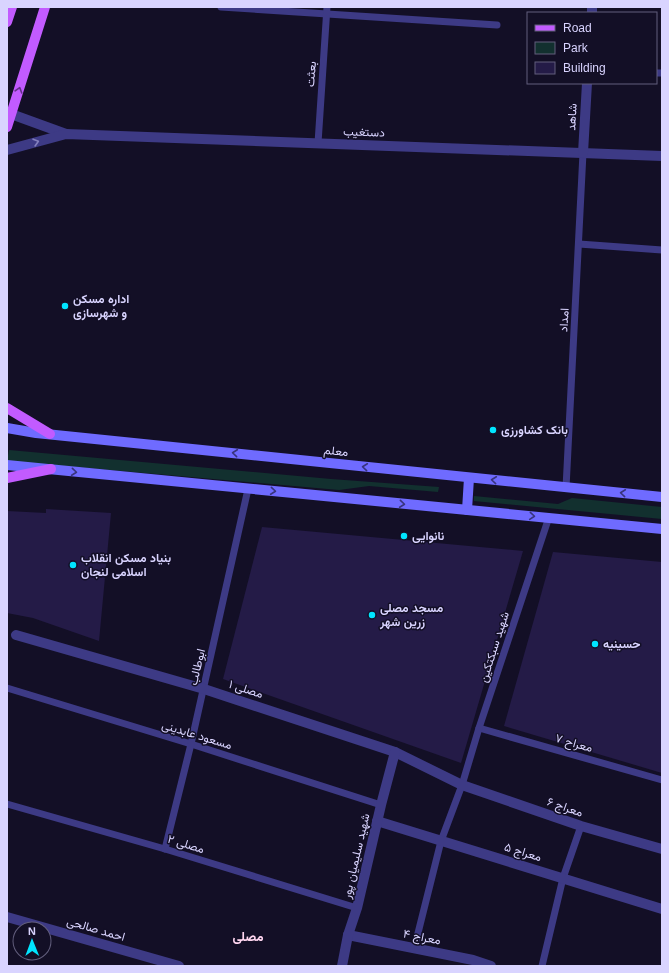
<svg xmlns="http://www.w3.org/2000/svg" width="669" height="973" viewBox="0 0 669 973" font-family="Arial,Vazirmatn,sans-serif">
  <style>
    .green { fill: #12302f }
    .building { fill: #241b47 }
    .lines { fill: none; stroke-linecap: round; stroke-linejoin: round }
    .lane { stroke: #3d3a85; stroke-width: 7 }
    .street { stroke: #3d3a85; stroke-width: 10 }
    .secondary { stroke: #6f6bff; stroke-width: 10 }
    .primary { stroke: #c25bff; stroke-width: 10 }
    .oneway { stroke: #623188 }
    .oneway2 { stroke: #837fbc }
    .oneway3 { stroke: #38347d }
    .poi-dot { fill: #00e5ff; stroke: #130f26; stroke-width: 1.5 }
    .labels { text-anchor: middle; dominant-baseline: central; stroke-width: 3; stroke-linejoin: round; paint-order: stroke }
    .street-label { font-size: 12px; fill: #d9d4ff; stroke: #130f26 }
    .poi-label { font-size: 12px; font-weight: bold; fill: #d9d4ff; stroke: #130f26; text-anchor: start }
    .neighbourhood-label { font-size: 13px; font-weight: bold; fill: #ffd6f0; stroke: #130f26 }
  </style>
  <rect width="100%" height="100%" fill="#130f26"/>
  <g class="green">
    <polygon points="9,450 331,479 439,487 438,492 369,486 339,490 7,461"/>
    <polygon points="474,496 558,504 572,498 662,507 662,519 474,501"/>
  </g>
  <g class="building">
    <polygon points="46,509 111,513 99,641 33,618 7,613 7,511 46,513"/>
    <polygon points="262,527 523,551 461,763 223,679"/>
    <polygon points="553,552 662,562 662,773 504,726"/>
  </g>
  <g class="lines">
    <g class="lane">
      <polyline points="221,7 497,25"/>
      <polyline points="656,73 662,73"/>
      <polyline points="318,143 327,7"/>
      <polyline points="579,244 662,250"/>
      <polyline points="566,488 583,153"/>
      <polyline points="7,688 191,744 381,805"/>
      <polyline points="479,728 662,780"/>
      <polyline points="7,804 165,849 357,908"/>
      <polyline points="165,849 191,744 248,489"/>
      <polyline points="414,949 441,841 462,785 479,728 549,517"/>
      <polyline points="542,966 563,878 581,826"/>
    </g>
    <g class="street">
      <polyline points="592,13 592,7"/>
      <polyline points="11,114 66,134"/>
      <polyline points="7,150 66,134 662,156"/>
      <polyline points="583,153 587,83"/>
      <polyline points="16,635 204,689 395,752 462,785 581,826 662,849"/>
      <polyline points="377,821 662,909"/>
      <polyline points="7,917 179,966"/>
      <polyline points="348,935 473,960 491,966"/>
      <polyline points="342,966 348,935 357,908 381,805 395,752"/>
    </g>
    <g class="secondary">
      <polyline points="7,428 36,433 662,497"/>
      <polyline points="7,465 662,529"/>
      <polyline points="467,510 469,478"/>
    </g>
    <g class="primary">
      <polyline points="7,22 12,7"/>
      <polyline points="7,127 45,7"/>
      <polyline points="7,408 50,434"/>
      <polyline points="7,478 51,469"/>
    </g>
  </g>
  <defs><path id="oneway-chevron" d="M-2-3.5L2.5 0L-2 3.5" fill="none" stroke-width="1.6" stroke-linecap="round" stroke-linejoin="round"/></defs>
  <use class="oneway" href="#oneway-chevron" transform="translate(19 90) rotate(-73)"/>
  <use class="oneway2" href="#oneway-chevron" transform="translate(36 142) rotate(-16)"/>
  <g class="oneway3">
    <use href="#oneway-chevron" transform="translate(235 453) rotate(-174)"/>
    <use href="#oneway-chevron" transform="translate(365 467) rotate(-174)"/>
    <use href="#oneway-chevron" transform="translate(74 472) rotate(6)"/>
    <use href="#oneway-chevron" transform="translate(494 480) rotate(-174)"/>
    <use href="#oneway-chevron" transform="translate(273 491) rotate(6)"/>
    <use href="#oneway-chevron" transform="translate(623 493) rotate(-174)"/>
    <use href="#oneway-chevron" transform="translate(402 504) rotate(6)"/>
    <use href="#oneway-chevron" transform="translate(532 516) rotate(5)"/>
  </g>
  <g class="poi-dot">
    <circle cx="65" cy="306" r="4"/>
    <circle cx="493" cy="430" r="4"/>
    <circle cx="404" cy="536" r="4"/>
    <circle cx="73" cy="565" r="4"/>
    <circle cx="372" cy="615" r="4"/>
    <circle cx="595" cy="644" r="4"/>
  </g>
  <g class="labels">
    <g class="street-label">
      <text transform="translate(311 74) rotate(-86)">بعثت</text>
      <text transform="translate(572 117) rotate(-87)">شاهد</text>
      <text transform="translate(364 132) rotate(2)">دستغیب</text>
      <text transform="translate(564 320) rotate(-87)">امداد</text>
      <text transform="translate(336 451) rotate(6)">معلم</text>
      <text transform="translate(494 647) rotate(-72)">شهید سبکتکین</text>
      <text transform="translate(197 667) rotate(-77)">ابوطالب</text>
      <text transform="translate(246 689) rotate(18)">مصلی ۱</text>
      <text transform="translate(197 735) rotate(17)">مسعود عابدینی</text>
      <text transform="translate(574 743) rotate(16)">معراح ۷</text>
      <text transform="translate(565 807) rotate(19)">معراج ۶</text>
      <text transform="translate(186 844) rotate(17)">مصلی ۲</text>
      <text transform="translate(523 852) rotate(17)">معراج ۵</text>
      <text transform="translate(356 856) rotate(-77)">شهید سلیمیان پور</text>
      <text transform="translate(96 929) rotate(16)">احمد صالحی</text>
      <text transform="translate(422 937) rotate(11)">معراج ۴</text>
    </g>
    <g class="poi-label">
      <text x="73" y="299">اداره مسکن<tspan x="73" dy="14">و شهرسازی</tspan></text>
      <text x="501" y="430">بانک کشاورزی</text>
      <text x="412" y="536">نانوایی</text>
      <text x="81" y="558">بنیاد مسکن انقلاب<tspan x="81" dy="14">اسلامی لنجان</tspan></text>
      <text x="380" y="608">مسجد مصلی<tspan x="380" dy="14">زرین شهر</tspan></text>
      <text x="603" y="644">حسینیه</text>
    </g>
    <g class="neighbourhood-label">
      <text x="248" y="936">مصلی</text>
    </g>
  </g>
  <rect width="669" height="973" fill="none" stroke="#d9d4ff" stroke-width="16"/>
  <rect x="527" y="12" width="130" height="72" fill="#130f26" stroke="#625e7d"/>
  <rect x="535" y="25" width="20" height="6" fill="#c25bff" stroke="#625e7d"/>
  <text x="563" y="32" font-size="12" fill="#d9d4ff">Road</text>
  <rect x="535" y="42" width="20" height="12" fill="#12302f" stroke="#625e7d"/>
  <text x="563" y="52" font-size="12" fill="#d9d4ff">Park</text>
  <rect x="535" y="62" width="20" height="12" fill="#241b47" stroke="#625e7d"/>
  <text x="563" y="72" font-size="12" fill="#d9d4ff">Building</text>
  <g transform="translate(32 941) rotate(359)"><circle r="19" fill="#130f26" stroke="#625e7d"/>
  <path d="M0-3L7 15L0 10L-7 15Z" fill="#00e5ff"/>
  <text y="-6" font-size="11" font-weight="bold" text-anchor="middle" fill="#d9d4ff">N</text>
  </g>
</svg>
